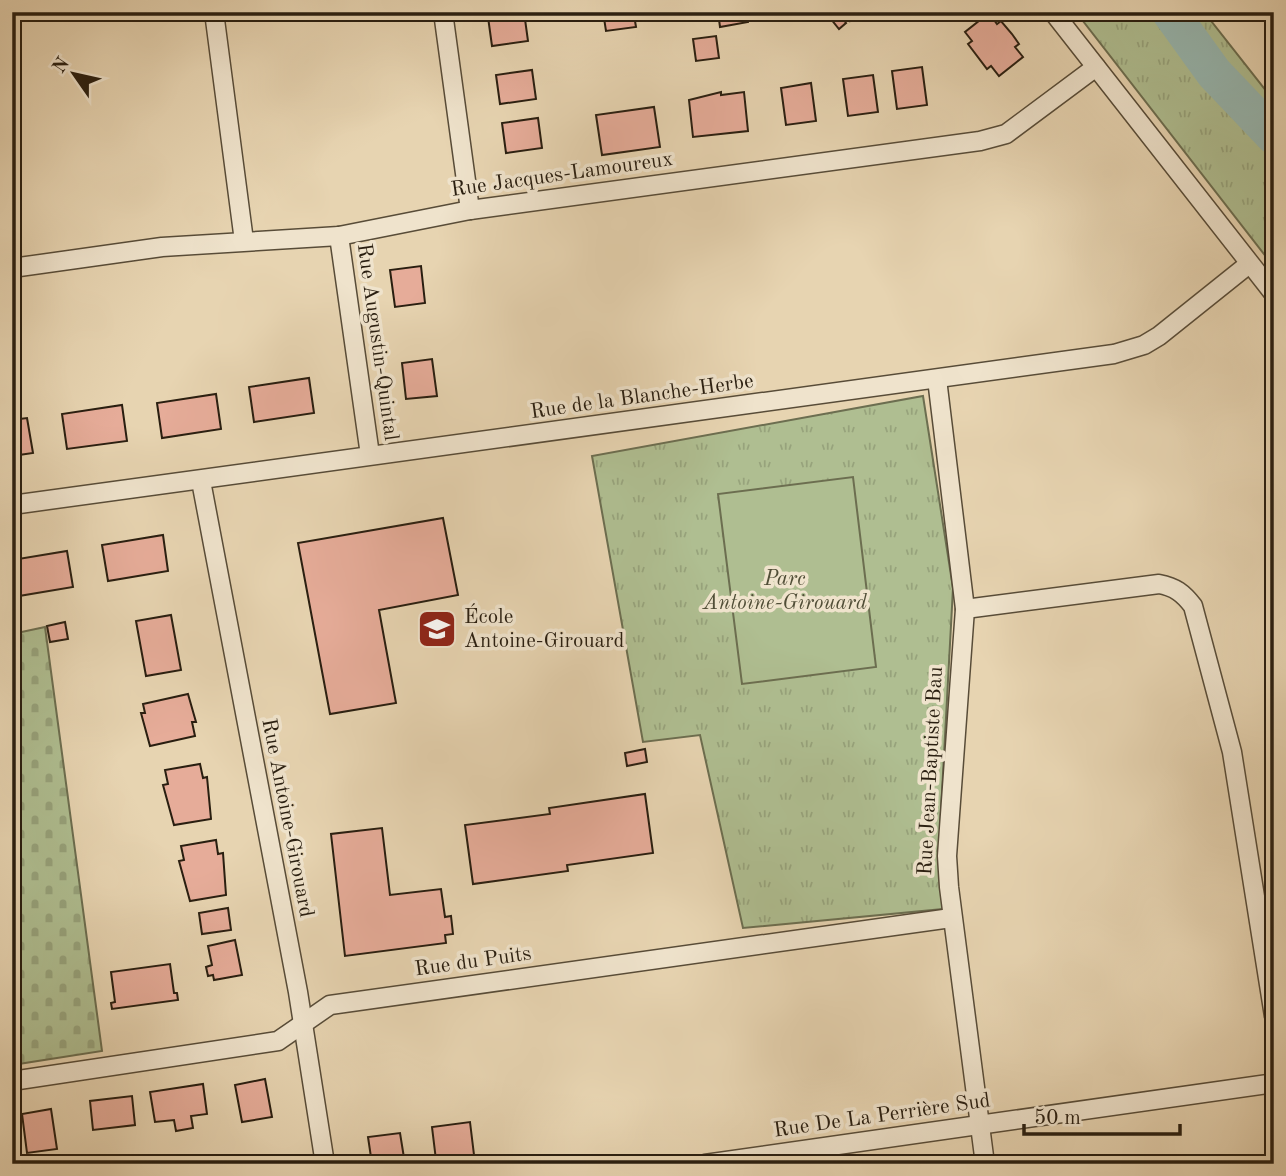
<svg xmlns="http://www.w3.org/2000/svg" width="1286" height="1176" viewBox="0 0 1286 1176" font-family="'Old Standard TT',serif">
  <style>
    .cemetery { fill: url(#cemetery-stones); stroke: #6c6e50; stroke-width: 2 }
    .park { fill: url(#park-tufts); stroke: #6c6e50; stroke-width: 2 }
    .pitch { fill: #afbe91; stroke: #6c6e50; stroke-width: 2 }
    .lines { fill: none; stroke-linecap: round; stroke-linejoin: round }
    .river { stroke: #97b7b0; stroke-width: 37 }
    .building { fill: #e6ac99; stroke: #291e10; stroke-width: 2 }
    .street-casing { stroke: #584c38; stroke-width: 21 }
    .street { stroke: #efe3cc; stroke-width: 18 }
    .labels { text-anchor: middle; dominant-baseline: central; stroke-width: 7; stroke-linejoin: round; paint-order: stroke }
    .street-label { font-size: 21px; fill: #291e10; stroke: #efe3cc }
    .park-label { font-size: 21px; font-style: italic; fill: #514e37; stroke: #efe3cc }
    .poi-label { font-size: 21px; fill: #291e10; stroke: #efe3cc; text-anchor: start }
  </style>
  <defs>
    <pattern id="cemetery-stones" width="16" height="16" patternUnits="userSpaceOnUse" patternTransform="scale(1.75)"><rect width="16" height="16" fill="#afbe91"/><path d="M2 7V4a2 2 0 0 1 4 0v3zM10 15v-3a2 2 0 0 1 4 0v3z" fill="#97a37c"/></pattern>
    <pattern id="park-tufts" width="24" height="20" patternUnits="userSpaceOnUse" patternTransform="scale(1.75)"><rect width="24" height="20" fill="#afbe91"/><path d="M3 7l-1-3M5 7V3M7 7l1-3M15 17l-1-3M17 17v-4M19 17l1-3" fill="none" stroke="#97a37c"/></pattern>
  </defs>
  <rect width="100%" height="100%" fill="#e7d4b1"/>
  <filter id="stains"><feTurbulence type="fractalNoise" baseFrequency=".00286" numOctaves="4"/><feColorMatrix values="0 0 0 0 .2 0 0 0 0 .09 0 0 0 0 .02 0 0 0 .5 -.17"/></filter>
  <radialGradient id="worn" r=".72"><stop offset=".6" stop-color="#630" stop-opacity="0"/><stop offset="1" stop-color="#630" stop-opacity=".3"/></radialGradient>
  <polygon class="cemetery" points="45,627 102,1051 12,1065 12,634"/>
  <g class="park">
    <polygon points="1076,12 1204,12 1274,101 1274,267"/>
    <polygon points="923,396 953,588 940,829 943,909 743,928 700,735 643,742 592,456"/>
  </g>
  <polygon class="pitch" points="853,477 876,667 742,684 718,494"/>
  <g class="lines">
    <polyline class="river" points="1170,12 1214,73 1274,136"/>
  </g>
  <g class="building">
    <polygon points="524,12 528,41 492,46 488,17"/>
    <polygon points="599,12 639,12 639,14 634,15 636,27 606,31 604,18 600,18"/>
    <polygon points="718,12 747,12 748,22 720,27"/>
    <polygon points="764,12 796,12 797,16 765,20"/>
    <polygon points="829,12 838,12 846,23 839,29 827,14"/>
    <polygon points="844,12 862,12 850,21"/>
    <polygon points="989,13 997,24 1001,21 1012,34 1019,44 1015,47 1023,57 999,76 991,66 987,69 968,44 972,41 965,32"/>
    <polygon points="716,36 719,58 696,61 693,39"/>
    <polygon points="922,67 927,105 897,109 892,71"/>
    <polygon points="532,70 536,99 500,104 496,75"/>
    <polygon points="873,75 878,112 848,116 843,79"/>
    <polygon points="811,83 816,121 786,125 781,88"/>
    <polygon points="721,92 721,95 744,92 748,131 693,137 689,100"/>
    <polygon points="654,107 660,147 602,155 596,115"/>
    <polygon points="538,118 542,148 506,153 502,123"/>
    <polygon points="421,266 425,303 395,307 390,270"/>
    <polygon points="432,359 437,396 406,399 402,363"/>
    <polygon points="309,378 314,413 254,422 249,387"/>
    <polygon points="216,394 221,429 162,438 157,403"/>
    <polygon points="122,405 127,441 67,449 62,414"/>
    <polygon points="27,418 33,453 12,456 12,420"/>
    <polygon points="443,518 458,595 379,610 396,703 330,714 298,543"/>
    <polygon points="163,535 168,571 108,581 102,545"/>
    <polygon points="67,551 73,587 13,597 12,560"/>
    <polygon points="171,615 181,670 146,676 136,621"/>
    <polygon points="65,622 68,639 50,642 47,626"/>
    <polygon points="188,694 196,722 192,722 195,736 150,746 141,713 145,713 143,704"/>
    <polygon points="645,749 647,762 627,766 625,753"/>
    <polygon points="200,764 203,778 207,777 211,819 174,825 163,785 168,784 165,770"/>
    <polygon points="645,794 653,853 567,865 568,871 473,884 465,825 550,814 549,808"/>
    <polygon points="382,828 390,895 441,889 445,917 451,916 453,934 445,935 446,943 345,956 331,834"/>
    <polygon points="216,840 218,854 223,853 226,895 190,901 179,861 184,860 181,846"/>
    <polygon points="228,908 231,930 202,934 199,913"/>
    <polygon points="235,940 242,975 214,980 213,975 208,976 206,967 212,965 208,946"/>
    <polygon points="170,964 174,993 177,993 178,1000 112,1009 111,1003 115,1002 111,972"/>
    <polygon points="265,1079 272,1117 242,1122 235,1085"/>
    <polygon points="203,1084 207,1114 191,1116 193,1128 176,1131 174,1120 155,1122 150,1092"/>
    <polygon points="132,1096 135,1125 93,1130 90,1101"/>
    <polygon points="51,1109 57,1149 27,1153 22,1114"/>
    <polygon points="470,1122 474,1155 436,1160 432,1127"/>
    <polygon points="400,1133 405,1164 372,1164 368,1137"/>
  </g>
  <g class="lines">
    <g class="street-casing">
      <g id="street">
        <polyline points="214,12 244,241"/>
        <polyline points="443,12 470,210"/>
        <polyline points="1053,12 1274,294"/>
        <polyline points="339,236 370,455"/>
        <polyline points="12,268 162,247 339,236 470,210 980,141 1006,134 1096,67"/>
        <polyline points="937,379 965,609 947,856 949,887 985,1164"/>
        <polyline points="201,481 298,992 325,1164"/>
        <polyline points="12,505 1114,354 1144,345 1159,336 1249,264"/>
        <path d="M965,609L1159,584C1175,587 1183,593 1193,606L1232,752L1274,1016"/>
        <polyline points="12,1081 278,1041 330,1005 951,918"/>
        <polyline points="705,1164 1274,1083"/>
      </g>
    </g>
    <use href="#street" class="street"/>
  </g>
  <defs>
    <g id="school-square" transform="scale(2.0125)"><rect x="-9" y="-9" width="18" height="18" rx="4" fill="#8f2418" stroke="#efe3cc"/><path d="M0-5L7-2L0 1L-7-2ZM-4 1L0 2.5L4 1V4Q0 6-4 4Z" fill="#fff"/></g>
  </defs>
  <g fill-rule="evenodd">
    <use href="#school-square" x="437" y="629"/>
  </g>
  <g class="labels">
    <g class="street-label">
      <text transform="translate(562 175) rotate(-8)">Rue Jacques-Lamoureux</text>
      <text transform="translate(377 342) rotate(82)">Rue Augustin-Quintal</text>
      <text transform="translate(642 397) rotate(-8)">Rue de la Blanche-Herbe</text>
      <text transform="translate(931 771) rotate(-87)">Rue Jean-Baptiste Bau</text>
      <text transform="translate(287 818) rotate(79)">Rue Antoine-Girouard</text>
      <text transform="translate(473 962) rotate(-8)">Rue du Puits</text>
      <text transform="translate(882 1116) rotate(-8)">Rue De La Perrière Sud</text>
    </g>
    <g class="park-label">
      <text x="785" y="579">Parc<tspan x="785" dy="24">Antoine-Girouard</tspan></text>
    </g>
    <g class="poi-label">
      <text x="464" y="617">École<tspan x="464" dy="24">Antoine-Girouard</tspan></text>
    </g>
  </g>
  <rect width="1286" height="1176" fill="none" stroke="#e7d4b1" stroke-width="42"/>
  <rect x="14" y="14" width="1258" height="1148" fill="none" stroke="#291e10" stroke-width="3.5"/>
  <rect x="21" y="21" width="1244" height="1134" fill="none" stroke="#291e10" stroke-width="2"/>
  <g transform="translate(74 74) rotate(304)" stroke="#efe3cc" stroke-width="5" paint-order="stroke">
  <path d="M0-5L12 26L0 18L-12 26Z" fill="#291e10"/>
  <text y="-10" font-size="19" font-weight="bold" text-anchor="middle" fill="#291e10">N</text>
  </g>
  <path d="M1024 1124v10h156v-10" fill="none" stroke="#291e10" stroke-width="3.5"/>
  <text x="1034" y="1124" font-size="21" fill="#291e10" stroke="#efe3cc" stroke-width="5" paint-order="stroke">50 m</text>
  <rect width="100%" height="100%" filter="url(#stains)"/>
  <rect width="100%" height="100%" fill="url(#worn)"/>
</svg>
